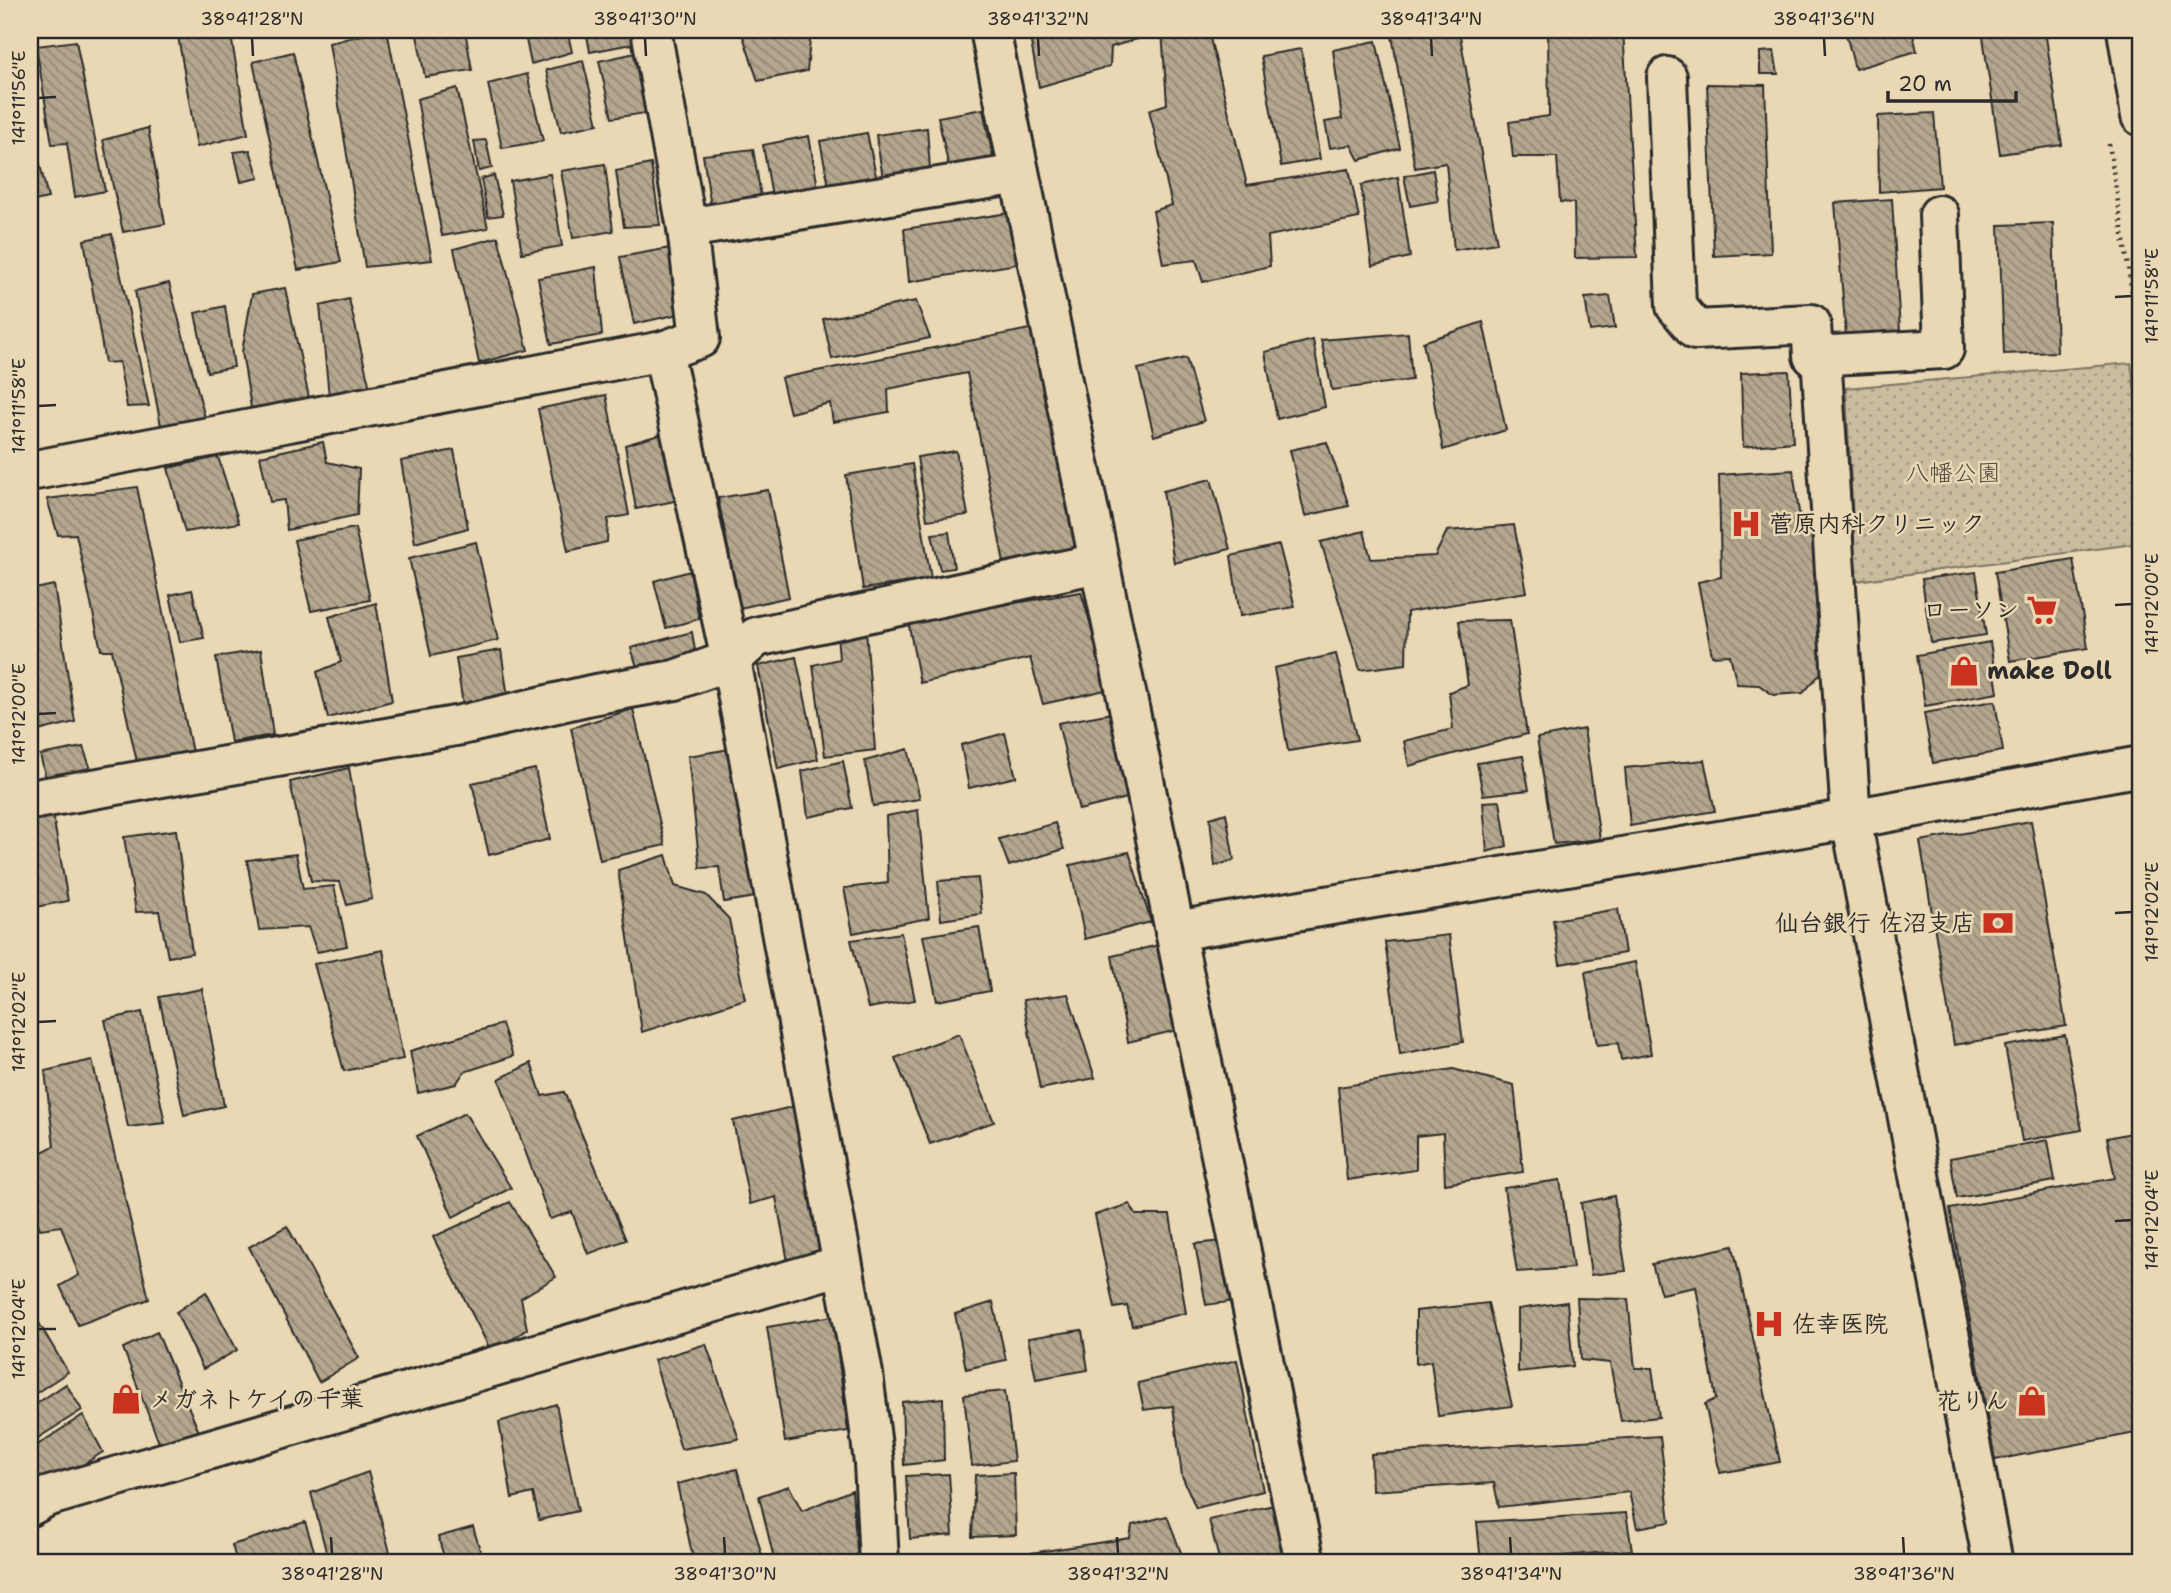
<svg xmlns="http://www.w3.org/2000/svg" width="2171" height="1593" viewBox="0 0 2171 1593" font-family="'Shantell Sans','Klee One',sans-serif">
  <style>
    .park { fill: url(#park-dots); stroke: #7b7465; stroke-width: 2 }
    .building { fill: url(#building-back-hatch); stroke: #2b2b2b; stroke-width: 2 }
    .lines { fill: none; stroke-linecap: round; stroke-linejoin: round }
    .minor-casing { stroke: #2b2b2b; stroke-width: 44 }
    .major-casing { stroke: #2b2b2b; stroke-width: 44 }
    .path { stroke: #2b2b2b; stroke-width: 4.5; stroke-dasharray: 2 5; stroke-linecap: butt }
    .minor { stroke: #ead8b5; stroke-width: 38 }
    .major { stroke: #ead8b5; stroke-width: 38 }
    .ticks { fill: none; stroke: #2b2b2b; stroke-width: 2.5 }
    .labels { text-anchor: middle; dominant-baseline: central; stroke-width: 5; stroke-linejoin: round; paint-order: stroke }
    .park-label { font-size: 24px; fill: #4b4842; stroke: #ead8b5 }
    .poi-label { font-size: 24px; font-weight: bold; fill: #2b2b2b; stroke: #ead8b5; text-anchor: start }
    .neatline { fill: none; stroke: #2b2b2b; stroke-width: 2.5 }
    .ticks-label { font-size: 18px; text-anchor: middle; fill: #2b2b2b }
  </style>
  <defs>
    <pattern id="park-dots" width="8" height="8" patternUnits="userSpaceOnUse" patternTransform="scale(1.75)"><rect width="8" height="8" fill="#cbbc9f"/><path d="M2 2h.1M6 6h.1" fill="none" stroke="#a59982" stroke-width="1.8" stroke-linecap="round"/></pattern>
    <pattern id="building-back-hatch" width="6" height="6" patternUnits="userSpaceOnUse" patternTransform="scale(1.75)"><rect width="6" height="6" fill="#b5a78e"/><path d="M-1 5l2 2M0 0l6 6M5-1l2 2" fill="none" stroke="#938874"/></pattern>
  </defs>
  <rect width="100%" height="100%" fill="#ead8b5"/>
  <filter id="ink" filterUnits="userSpaceOnUse"><feTurbulence type="fractalNoise" baseFrequency=".0143" numOctaves="2"/><feDisplacementMap in="SourceGraphic" scale="14" xChannelSelector="R" yChannelSelector="G"/><feConvolveMatrix kernelMatrix="1 2 1 2 8 2 1 2 1" color-interpolation-filters="sRGB"/></filter>
  <g filter="url(#ink)">
    <polygon class="park" points="2131,363 2141,433 2141,543 1856,581 1846,388"/>
    <g class="building">
      <polygon points="177,30 230,30 248,134 197,147"/>
      <polygon points="382,30 387,30 432,260 365,267 329,43"/>
      <polygon points="416,30 465,30 472,70 425,77"/>
      <polygon points="524,30 567,30 572,52 531,64"/>
      <polygon points="586,30 634,30 637,43 590,52"/>
      <polygon points="741,30 811,30 807,71 758,81"/>
      <polygon points="1061,30 1153,30 1154,34 1111,47 1110,66 1039,87 1030,37"/>
      <polygon points="1162,30 1208,30 1247,185 1349,169 1359,218 1268,236 1270,266 1203,282 1196,260 1163,264 1153,211 1172,205 1149,110 1167,104"/>
      <polygon points="1391,30 1459,30 1497,243 1454,250 1446,163 1415,168"/>
      <polygon points="1548,30 1623,30 1637,257 1575,258 1574,203 1560,202 1557,157 1513,157 1509,122 1549,116"/>
      <polygon points="1845,30 1912,30 1917,51 1855,69"/>
      <polygon points="1982,30 2045,30 2062,145 2000,154"/>
      <polygon points="76,41 105,191 75,197 67,143 52,144 36,46"/>
      <polygon points="1376,41 1400,148 1359,160 1351,145 1330,148 1325,122 1342,119 1333,50"/>
      <polygon points="1301,49 1320,159 1281,166 1261,56"/>
      <polygon points="1774,51 1778,74 1760,74 1760,52"/>
      <polygon points="293,52 341,262 298,270 253,62"/>
      <polygon points="640,52 653,112 612,118 599,61"/>
      <polygon points="583,61 598,124 561,132 546,70"/>
      <polygon points="527,74 543,141 502,148 488,84"/>
      <polygon points="1707,84 1765,85 1771,253 1714,256"/>
      <polygon points="457,88 488,228 442,236 417,99"/>
      <polygon points="983,109 995,167 951,177 938,117"/>
      <polygon points="1934,113 1940,187 1879,192 1878,116"/>
      <polygon points="148,128 165,224 123,232 103,140"/>
      <polygon points="927,128 930,169 883,178 876,135"/>
      <polygon points="867,133 876,176 829,186 820,141"/>
      <polygon points="809,136 818,188 772,197 763,145"/>
      <polygon points="486,140 492,168 479,171 474,141"/>
      <polygon points="36,148 48,198 30,202 30,149"/>
      <polygon points="753,149 762,202 711,207 703,155"/>
      <polygon points="250,150 259,178 241,182 234,152"/>
      <polygon points="605,164 613,231 573,238 561,171"/>
      <polygon points="651,164 660,225 624,227 616,171"/>
      <polygon points="1433,170 1438,201 1410,206 1404,176"/>
      <polygon points="550,174 562,246 522,253 510,181"/>
      <polygon points="494,175 503,215 488,217 481,179"/>
      <polygon points="1398,177 1410,257 1372,266 1361,185"/>
      <polygon points="1892,199 1900,331 1846,336 1835,203"/>
      <polygon points="1009,213 1017,264 909,282 904,229"/>
      <polygon points="2053,223 2057,352 2004,354 1999,225"/>
      <polygon points="112,234 149,406 127,407 119,362 105,363 84,240"/>
      <polygon points="498,237 528,350 479,363 454,249"/>
      <polygon points="670,248 683,313 634,324 620,257"/>
      <polygon points="596,267 602,335 551,344 538,278"/>
      <polygon points="169,283 208,429 163,436 135,291"/>
      <polygon points="285,288 310,402 252,414 242,352 252,294"/>
      <polygon points="1610,296 1615,328 1590,331 1585,298"/>
      <polygon points="349,299 372,397 330,406 320,306"/>
      <polygon points="916,301 930,338 832,359 823,319"/>
      <polygon points="225,306 234,367 207,372 195,313"/>
      <polygon points="1483,322 1506,430 1443,450 1423,342"/>
      <polygon points="1035,328 1086,553 1005,568 967,373 888,389 889,412 833,422 830,403 790,413 781,378"/>
      <polygon points="1408,333 1412,380 1332,390 1321,340"/>
      <polygon points="1313,340 1325,407 1277,419 1265,352"/>
      <polygon points="1186,358 1204,421 1154,436 1138,369"/>
      <polygon points="1789,371 1793,442 1743,447 1741,373"/>
      <polygon points="606,395 629,515 608,519 607,542 568,551 538,409"/>
      <polygon points="666,433 684,499 636,509 625,445"/>
      <polygon points="323,442 327,462 359,469 357,515 287,530 284,500 270,502 260,456"/>
      <polygon points="1327,442 1349,506 1305,516 1290,450"/>
      <polygon points="454,450 468,528 415,543 401,461"/>
      <polygon points="956,451 968,515 927,520 917,457"/>
      <polygon points="218,457 239,523 185,532 168,468"/>
      <polygon points="912,464 931,579 863,589 846,475"/>
      <polygon points="1793,470 1801,527 1822,535 1832,661 1803,693 1773,695 1759,685 1737,684 1730,655 1712,656 1698,582 1721,577 1719,475"/>
      <polygon points="1211,479 1230,549 1174,563 1163,491"/>
      <polygon points="137,487 193,757 139,771 112,650 101,650 76,534 58,535 47,499"/>
      <polygon points="768,490 789,597 740,608 718,498"/>
      <polygon points="1514,525 1527,592 1407,612 1406,664 1360,670 1321,542 1364,531 1371,559 1435,556 1447,531"/>
      <polygon points="355,528 370,600 311,611 294,540"/>
      <polygon points="949,532 954,568 940,570 932,534"/>
      <polygon points="476,542 498,640 431,656 409,558"/>
      <polygon points="1279,545 1295,607 1240,616 1231,556"/>
      <polygon points="2073,559 2088,648 2010,661 1995,572"/>
      <polygon points="690,571 699,619 666,628 654,581"/>
      <polygon points="1976,572 1986,635 1931,643 1922,579"/>
      <polygon points="54,585 75,722 30,733 30,590"/>
      <polygon points="192,590 204,638 180,642 170,595"/>
      <polygon points="1081,592 1110,689 1043,704 1030,658 920,683 908,621"/>
      <polygon points="376,603 392,701 328,718 317,672 341,662 329,617"/>
      <polygon points="1510,620 1527,734 1409,766 1404,741 1453,729 1449,692 1468,685 1459,621"/>
      <polygon points="866,630 875,750 825,756 813,665 839,659 837,633"/>
      <polygon points="692,632 696,657 638,670 631,648"/>
      <polygon points="1990,642 1998,693 1925,706 1917,655"/>
      <polygon points="261,650 273,735 231,742 216,657"/>
      <polygon points="501,650 509,704 464,712 456,658"/>
      <polygon points="1336,654 1357,740 1288,751 1274,668"/>
      <polygon points="796,657 818,759 778,769 758,666"/>
      <polygon points="1995,701 2003,751 1933,763 1924,713"/>
      <polygon points="633,709 665,845 600,860 571,728"/>
      <polygon points="1112,713 1127,798 1079,810 1058,723"/>
      <polygon points="1584,729 1600,839 1554,844 1537,738"/>
      <polygon points="1005,733 1016,777 969,788 961,745"/>
      <polygon points="83,747 93,775 47,782 40,755"/>
      <polygon points="736,748 762,896 724,902 719,867 700,868 688,756"/>
      <polygon points="908,749 920,799 873,806 865,761"/>
      <polygon points="1523,756 1529,790 1483,795 1477,763"/>
      <polygon points="1704,760 1715,811 1630,826 1625,768"/>
      <polygon points="843,761 852,808 808,817 802,771"/>
      <polygon points="349,768 372,899 347,905 340,882 311,881 290,782"/>
      <polygon points="535,769 550,839 489,855 472,783"/>
      <polygon points="1500,801 1507,846 1487,852 1483,802"/>
      <polygon points="918,810 929,918 853,933 844,888 888,883 886,816"/>
      <polygon points="1226,813 1234,860 1215,866 1210,818"/>
      <polygon points="53,816 68,901 30,908 30,821"/>
      <polygon points="2031,821 2066,1026 1954,1045 1920,841"/>
      <polygon points="1055,823 1064,849 1009,866 999,839"/>
      <polygon points="176,830 192,953 168,957 159,911 136,912 124,837"/>
      <polygon points="1129,852 1151,922 1085,939 1070,865"/>
      <polygon points="296,854 303,889 334,886 347,946 317,952 308,927 259,930 247,860"/>
      <polygon points="666,855 675,886 706,895 729,919 745,999 642,1032 618,870"/>
      <polygon points="978,878 982,914 941,920 938,881"/>
      <polygon points="1618,909 1625,953 1560,964 1553,920"/>
      <polygon points="979,927 990,991 937,1001 923,936"/>
      <polygon points="901,933 915,1000 868,1008 851,940"/>
      <polygon points="1449,935 1463,1042 1400,1054 1385,942"/>
      <polygon points="1163,944 1181,1029 1128,1042 1112,956"/>
      <polygon points="383,950 403,1059 344,1071 314,964"/>
      <polygon points="1635,962 1651,1054 1621,1060 1618,1043 1597,1045 1585,972"/>
      <polygon points="202,989 224,1106 184,1115 159,997"/>
      <polygon points="1068,994 1095,1078 1040,1089 1023,1000"/>
      <polygon points="142,1012 165,1123 128,1127 105,1020"/>
      <polygon points="502,1024 513,1056 464,1072 456,1084 418,1093 410,1051"/>
      <polygon points="959,1034 994,1122 930,1144 895,1058"/>
      <polygon points="2065,1035 2082,1130 2022,1141 2005,1046"/>
      <polygon points="92,1060 149,1299 78,1325 60,1286 79,1275 61,1226 40,1229 30,1202 30,1158 54,1146 45,1071"/>
      <polygon points="531,1063 542,1096 564,1092 626,1240 588,1254 572,1212 550,1219 499,1079"/>
      <polygon points="1453,1069 1514,1085 1523,1172 1445,1184 1443,1133 1416,1136 1416,1170 1347,1180 1338,1087"/>
      <polygon points="796,1106 826,1259 789,1267 776,1197 750,1204 733,1121"/>
      <polygon points="465,1113 511,1188 453,1217 417,1136"/>
      <polygon points="2141,1131 2141,1432 1995,1460 1950,1209 2115,1178 2107,1138"/>
      <polygon points="2048,1140 2055,1181 1957,1198 1950,1158"/>
      <polygon points="1560,1180 1573,1268 1517,1272 1504,1188"/>
      <polygon points="1614,1196 1626,1271 1591,1275 1581,1203"/>
      <polygon points="510,1202 556,1277 521,1298 527,1329 492,1353 433,1237"/>
      <polygon points="1130,1204 1136,1215 1170,1215 1186,1313 1132,1326 1127,1306 1114,1308 1095,1215"/>
      <polygon points="287,1226 359,1358 319,1382 249,1247"/>
      <polygon points="1222,1241 1236,1301 1206,1305 1195,1244"/>
      <polygon points="1733,1246 1780,1462 1720,1473 1705,1404 1716,1399 1696,1287 1661,1294 1652,1264"/>
      <polygon points="206,1292 237,1350 203,1369 176,1312"/>
      <polygon points="1577,1298 1628,1299 1635,1368 1652,1368 1659,1417 1621,1421 1610,1363 1581,1360"/>
      <polygon points="993,1302 1006,1360 966,1369 955,1314"/>
      <polygon points="1567,1302 1573,1366 1518,1372 1518,1309"/>
      <polygon points="1488,1303 1512,1406 1438,1416 1431,1361 1416,1364 1416,1311"/>
      <polygon points="30,1308 68,1372 30,1397"/>
      <polygon points="833,1316 848,1431 785,1442 767,1327"/>
      <polygon points="1082,1330 1088,1370 1036,1379 1028,1338"/>
      <polygon points="157,1332 199,1432 161,1448 123,1348"/>
      <polygon points="706,1344 739,1439 681,1449 654,1360"/>
      <polygon points="1237,1360 1263,1491 1196,1508 1182,1476 1173,1406 1144,1410 1138,1383"/>
      <polygon points="66,1384 82,1410 30,1443 30,1408"/>
      <polygon points="1005,1391 1014,1461 972,1466 964,1395"/>
      <polygon points="943,1398 944,1460 904,1465 902,1402"/>
      <polygon points="556,1404 578,1511 539,1520 533,1493 512,1498 499,1422"/>
      <polygon points="83,1415 103,1452 30,1498 30,1450"/>
      <polygon points="1660,1436 1670,1522 1637,1528 1629,1492 1499,1507 1494,1483 1372,1491 1371,1454"/>
      <polygon points="737,1469 763,1559 750,1563 694,1563 677,1484"/>
      <polygon points="368,1472 393,1563 329,1563 311,1493"/>
      <polygon points="1014,1473 1016,1535 972,1537 975,1475"/>
      <polygon points="949,1474 953,1535 910,1539 906,1476"/>
      <polygon points="789,1486 802,1511 852,1490 858,1563 775,1563 759,1496"/>
      <polygon points="1278,1504 1290,1563 1220,1563 1209,1520"/>
      <polygon points="1626,1513 1632,1550 1481,1563 1477,1522"/>
      <polygon points="1167,1516 1185,1563 1018,1563 1017,1555 1130,1538 1132,1525"/>
      <polygon points="305,1522 318,1563 237,1563 232,1545"/>
      <polygon points="473,1527 484,1563 446,1563 438,1537"/>
    </g>
    <g class="lines">
      <g class="minor-casing">
        <g id="minor">
          <polyline points="651,30 687,228 700,338 663,351 731,660 863,1374 874,1463 879,1563"/>
          <polyline points="990,30 1175,931 1851,819 2141,766"/>
          <polyline points="1667,77 1676,306 1696,330 1811,324 1813,356 1944,349 1939,215"/>
          <polyline points="687,228 1019,174"/>
          <polyline points="1821,355 1851,819 1993,1563"/>
          <polyline points="30,471 663,351"/>
          <polyline points="30,800 461,725 591,695 675,680 731,660 756,637 1098,563"/>
          <polyline points="1175,931 1305,1563"/>
          <polyline points="30,1506 46,1497 842,1265"/>
        </g>
      </g>
      <g class="major-casing">
        <polyline id="major" points="2127,30 2141,116"/>
      </g>
      <g class="path">
        <polyline points="2109,144 2141,351"/>
        <polyline points="30,1547 43,1563"/>
      </g>
      <use href="#minor" class="minor"/>
      <use href="#major" class="major"/>
    </g>
  </g>
  <path class="ticks" d="M252,38L253,56M645,38L646,56M1038,38L1039,56M1431,38L1432,56M1824,38L1825,56M38,98L56,97M2115,297L2132,296M38,406L56,405M2115,605L2132,604M38,714L56,713M2115,913L2132,912M38,1022L56,1021M2115,1221L2132,1220M38,1329H56M331,1537L332,1554M724,1537L725,1554M1117,1537L1118,1554M1510,1537L1511,1554M1903,1537L1904,1554"/>
  <defs>
    <g id="hospital-bare" transform="scale(2.415)"><path d="M-5-5h3v3.5h4V-5h3V5h-3V1.5h-4V5h-3Z" fill="#c8321e" stroke="#ead8b5" stroke-width="2.5" paint-order="stroke"/></g>
    <g id="supermarket-bare" transform="scale(2.415)"><path d="M-6-5.5h2.5l.6 2H6L4.5 2H-2.5L-4.4-4H-6ZM-1.5 3.2a1.3 1.3 0 1 0 .1 0ZM3 3.2a1.3 1.3 0 1 0 .1 0Z" fill="#c8321e" stroke="#ead8b5" stroke-width="2.5" paint-order="stroke"/></g>
    <g id="shop-bare" transform="scale(2.415)"><path d="M-5-2.5h2.3a2.7 3.5 0 0 1 5.4 0H5L5.5 6h-11ZM-1.5-2.5h3a1.5 2.3 0 0 0-3 0Z" fill="#c8321e" stroke="#ead8b5" stroke-width="2.5" paint-order="stroke"/></g>
    <g id="bank-bare" transform="scale(2.415)"><path d="M-6-4H6V4H-6ZM0-2.3a2.3 2.3 0 1 0 0 4.6a2.3 2.3 0 1 0 0-4.6Z" fill="#c8321e" stroke="#ead8b5" stroke-width="2.5" paint-order="stroke"/></g>
  </defs>
  <g fill-rule="evenodd">
    <use href="#hospital-bare" x="1746" y="524"/>
    <use href="#supermarket-bare" x="2042" y="610"/>
    <use href="#shop-bare" x="1964" y="671"/>
    <use href="#bank-bare" x="1998" y="923"/>
    <use href="#hospital-bare" x="1769" y="1324"/>
    <use href="#shop-bare" x="126" y="1399"/>
    <use href="#shop-bare" x="2032" y="1401"/>
  </g>
  <g class="labels">
    <g class="park-label">
      <text x="1953" y="473">八幡公園</text>
    </g>
    <g class="poi-label">
      <text x="1769" y="524">菅原内科クリニック</text>
      <text x="2019" y="610" text-anchor="end">ローソン</text>
      <text x="1987" y="671">make Doll</text>
      <text x="1975" y="923" text-anchor="end">仙台銀行 佐沼支店</text>
      <text x="1792" y="1324">佐幸医院</text>
      <text x="149" y="1399">メガネトケイの千葉</text>
      <text x="2009" y="1401" text-anchor="end">花りん</text>
    </g>
  </g>
  <rect width="2171" height="1593" fill="none" stroke="#ead8b5" stroke-width="77"/>
  <path d="M1888 91v10h128v-10" fill="none" stroke="#2b2b2b" stroke-width="3.5"/>
  <text x="1898" y="91" font-size="21" fill="#2b2b2b" stroke="#ead8b5" stroke-width="5" paint-order="stroke">20 m</text>
  <rect x="38" y="38" width="2094" height="1516" class="neatline"/>
  <g class="ticks-label">
    <text x="252" y="25">38°41'28"N</text>
    <text x="645" y="25">38°41'30"N</text>
    <text x="1038" y="25">38°41'32"N</text>
    <text x="1431" y="25">38°41'34"N</text>
    <text x="1824" y="25">38°41'36"N</text>
    <text transform="translate(19 98) rotate(-90)" y="6">141°11'56"E</text>
    <text transform="translate(2152 296) rotate(-90)" y="6">141°11'58"E</text>
    <text transform="translate(19 406) rotate(-90)" y="6">141°11'58"E</text>
    <text transform="translate(2152 604) rotate(-90)" y="6">141°12'00"E</text>
    <text transform="translate(19 714) rotate(-90)" y="6">141°12'00"E</text>
    <text transform="translate(2152 912) rotate(-90)" y="6">141°12'02"E</text>
    <text transform="translate(19 1022) rotate(-90)" y="6">141°12'02"E</text>
    <text transform="translate(2152 1220) rotate(-90)" y="6">141°12'04"E</text>
    <text transform="translate(19 1329) rotate(-90)" y="6">141°12'04"E</text>
    <text x="332" y="1580">38°41'28"N</text>
    <text x="725" y="1580">38°41'30"N</text>
    <text x="1118" y="1580">38°41'32"N</text>
    <text x="1511" y="1580">38°41'34"N</text>
    <text x="1904" y="1580">38°41'36"N</text>
  </g>
</svg>
